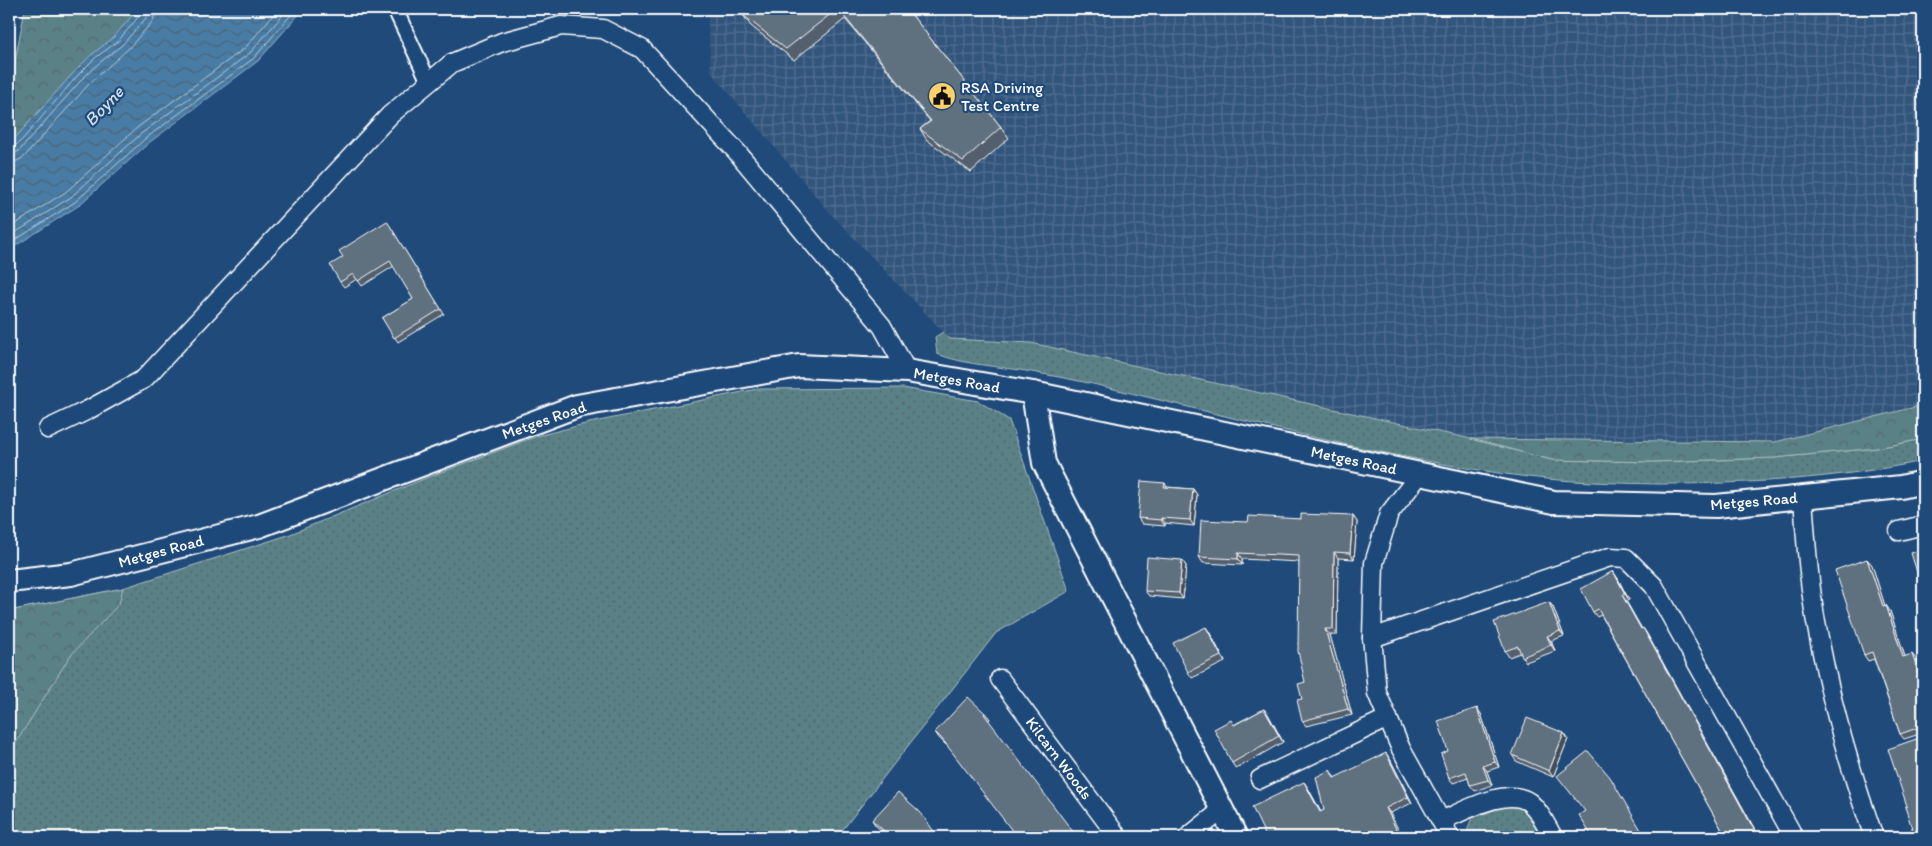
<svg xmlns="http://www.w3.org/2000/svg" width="1932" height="846" viewBox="0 0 1932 846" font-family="Itim,sans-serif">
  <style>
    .industrial { fill: url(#industrial-grid) }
    .grass { fill: url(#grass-dots); stroke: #acc0c2 }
    .forest { fill: url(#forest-crowns); stroke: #acc0c2 }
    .water { fill: url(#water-waves); stroke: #91b0c9 }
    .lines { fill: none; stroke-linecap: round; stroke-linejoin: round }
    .shore { stroke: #b6cbdb; stroke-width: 1 }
    .pedestrian-casing { stroke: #fff; stroke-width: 18 }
    .minor-casing { stroke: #fff; stroke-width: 21 }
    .tertiary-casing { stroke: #fff; stroke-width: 26 }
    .pedestrian { stroke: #1f4a7a; stroke-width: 14 }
    .minor { stroke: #1f4a7a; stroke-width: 18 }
    .tertiary { stroke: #1f4a7a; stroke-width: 22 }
    .wall { fill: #525f6d; stroke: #fff }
    .shaded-wall { fill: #424e59; stroke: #fff }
    .building { fill: #5f6f7f; stroke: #fff }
    .labels { text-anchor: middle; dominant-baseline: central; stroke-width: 4.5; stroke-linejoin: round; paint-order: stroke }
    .poi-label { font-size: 16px; fill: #fff; stroke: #1f4a7a; text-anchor: start }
    .street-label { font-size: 16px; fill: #fff; stroke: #1f4a7a }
    .water-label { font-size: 18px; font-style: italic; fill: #d1dee8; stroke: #1f4a7a }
  </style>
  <defs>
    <pattern id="industrial-grid" width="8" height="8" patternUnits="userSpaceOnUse" patternTransform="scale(1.25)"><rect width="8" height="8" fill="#32557c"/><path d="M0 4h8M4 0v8" fill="none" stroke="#516e90"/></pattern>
    <pattern id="grass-dots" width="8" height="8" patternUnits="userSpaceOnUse" patternTransform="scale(1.25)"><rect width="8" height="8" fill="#5a8186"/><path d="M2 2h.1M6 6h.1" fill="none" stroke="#54696c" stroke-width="1.8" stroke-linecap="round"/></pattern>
    <pattern id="forest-crowns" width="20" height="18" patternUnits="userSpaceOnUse" patternTransform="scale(1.25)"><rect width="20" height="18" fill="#5a8186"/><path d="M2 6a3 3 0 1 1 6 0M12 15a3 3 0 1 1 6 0" fill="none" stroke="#54696c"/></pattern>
    <pattern id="water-waves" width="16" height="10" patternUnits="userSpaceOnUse" patternTransform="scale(1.25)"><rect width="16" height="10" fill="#487ca5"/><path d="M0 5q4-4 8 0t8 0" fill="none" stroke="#4a6478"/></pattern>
  </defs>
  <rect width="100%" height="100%" fill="#1f4a7a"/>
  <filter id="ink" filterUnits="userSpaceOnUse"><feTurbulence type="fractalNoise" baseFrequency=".02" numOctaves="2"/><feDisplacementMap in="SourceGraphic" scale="10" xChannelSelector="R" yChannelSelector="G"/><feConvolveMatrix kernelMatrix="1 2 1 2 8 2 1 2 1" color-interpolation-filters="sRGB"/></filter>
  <g filter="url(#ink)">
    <polygon class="industrial" points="707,9 1923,9 1923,405 1775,442 1471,439 1031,343 950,339 830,213 711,72"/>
    <g class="grass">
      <path d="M943,332L950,339L1031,343L1471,439L1552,460L1653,462L1774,458L1877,448L1923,439V461C1836,479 1747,484 1658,484C1614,483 1571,482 1528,477C1386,459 1248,421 1110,388C1082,381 1054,376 1026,371C996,366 966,365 937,354L935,337Z"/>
      <polygon points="903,388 978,401 1009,420 1069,591 996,633 837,837 9,837 9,611 123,588 288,535 426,478 537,436 589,423 757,389"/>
      <polygon points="1511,804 1528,811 1545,837 1469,837 1468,828 1472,818"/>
    </g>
    <g class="forest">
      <polygon points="25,9 138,9 114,37 90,56 75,71 9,145 9,91"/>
      <polygon points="1923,405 1923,439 1877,448 1774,458 1653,462 1552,460 1471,439 1775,442"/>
      <polygon points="123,588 119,604 70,656 9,754 9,611"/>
    </g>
    <polygon class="water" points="138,9 301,9 300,13 258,61 150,142 78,206 9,250 9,145 75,71 90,56 114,37"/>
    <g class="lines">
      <g class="shore">
        <polyline points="9,149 14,147 21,141 79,74 94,59 118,41 141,14 142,9"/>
        <polyline points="9,155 19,151 83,78 98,64 122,45 146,18 148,9"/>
        <polyline points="9,162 17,161 24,157 89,84 128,49 153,21 156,9"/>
        <polyline points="9,228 67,191 138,127 245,48 278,9"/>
        <polyline points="9,237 71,197 142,133 250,53 288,9"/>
        <polyline points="9,244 75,202 146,138 254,58 296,9"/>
      </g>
      <g class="pedestrian-casing">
        <polyline id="pedestrian" points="395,9 429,82"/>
      </g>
      <g class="minor-casing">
        <g id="minor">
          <polyline points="48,429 88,410 144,379 390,115 452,63 502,42 561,26 603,29 642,49 737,152 882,326 907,371"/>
          <polyline points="1420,474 1389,514 1374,563 1372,636 1377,693 1401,749 1450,837"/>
          <path d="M1803,497C1806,542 1809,588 1818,633C1831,702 1850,771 1874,837"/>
          <polyline points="1899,531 1923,525"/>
          <polyline points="1372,638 1610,557 1626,558 1654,586 1794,837"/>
          <polyline points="1000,679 1118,837"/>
          <polyline points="1260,779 1388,718"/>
          <path d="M1441,821C1462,812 1507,786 1529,802C1540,811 1546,825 1553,837"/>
          <polyline points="1188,837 1222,810"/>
        </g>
      </g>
      <g class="tertiary-casing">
        <g id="tertiary">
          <polyline points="1033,393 1044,463 1236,837"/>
          <polyline points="9,581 71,574 259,526 577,406 799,366 907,371 1033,393 1554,502 1716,506 1901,487 1923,482"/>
        </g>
      </g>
      <use href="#pedestrian" class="pedestrian"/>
      <use href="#minor" class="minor"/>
      <use href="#tertiary" class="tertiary"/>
    </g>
    <g class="wall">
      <polygon points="521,9 534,9 522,11"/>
      <polygon points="752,9 907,9 1001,127 1009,138 971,172 927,140 920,129 930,121 845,19 794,60 751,26 743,15"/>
      <polygon points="390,226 444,314 398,342 382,318 413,299 394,266 362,286 357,279 344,287 340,282"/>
      <polygon points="1165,483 1167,487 1193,489 1197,495 1194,526 1165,523 1165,526 1142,524 1138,518"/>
      <polygon points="1353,516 1357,522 1354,559 1338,558 1337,635 1330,635 1352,715 1306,726 1302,721 1302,699 1305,682 1299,562 1242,559 1242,565 1203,563 1199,557 1248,522"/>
      <polygon points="1923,549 1923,587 1920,582"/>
      <polygon points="1867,559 1872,565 1885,606 1890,611 1905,657 1917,660 1923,680 1923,733 1904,739 1900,734 1874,659 1868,661 1864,655"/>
      <polygon points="1182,560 1186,566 1183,599 1149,596 1145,591"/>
      <polygon points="1617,577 1629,600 1626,601 1642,629 1643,628 1647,634 1759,837 1726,837 1601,615 1597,617 1593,612"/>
      <polygon points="1549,602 1553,607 1564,636 1551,641 1555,651 1526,662 1520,653 1509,657 1505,651"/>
      <polygon points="1210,633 1225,662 1192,678 1188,672"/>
      <polygon points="1477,708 1481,714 1499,767 1487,771 1492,785 1475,791 1470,785 1468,778 1453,783 1449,778 1448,751"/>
      <polygon points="1264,709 1268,714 1283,742 1236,769 1232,763 1235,724"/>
      <polygon points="985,713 990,719 988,720 946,745 939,738 935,732"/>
      <polygon points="1564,733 1568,739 1553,777 1516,761 1512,755"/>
      <polygon points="1390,759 1412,803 1390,813 1266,837 1304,782 1308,788 1321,812 1324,810 1330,770 1335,778"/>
      <polygon points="872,820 938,837 889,837 876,826"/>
    </g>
    <g class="shaded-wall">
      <polygon points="1193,489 1197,495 1194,526 1190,520"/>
      <polygon points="1353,516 1357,522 1354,559 1350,553"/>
      <polygon points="1161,518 1165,523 1165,526 1161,520"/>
      <polygon points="1334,552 1338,558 1337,635 1333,629"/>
      <polygon points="1238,553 1242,559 1242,565 1238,559"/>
      <polygon points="1867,559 1872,565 1887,612 1883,606"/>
      <polygon points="1182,560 1186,566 1183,599 1179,593"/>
      <polygon points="1613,571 1617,577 1629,600 1625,594"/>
      <polygon points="1622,595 1626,601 1645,635 1641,629"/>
      <polygon points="1549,602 1553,607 1564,636 1560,631"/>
      <polygon points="1886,605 1890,611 1907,663 1903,657"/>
      <polygon points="1206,627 1210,633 1225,662 1221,656"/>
      <polygon points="1643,628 1647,634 1759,837 1758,837"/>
      <polygon points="1325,629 1330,635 1352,715 1348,709"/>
      <polygon points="1547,636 1551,641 1555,651 1551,645"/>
      <polygon points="1912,654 1917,660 1923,680 1923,686"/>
      <polygon points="1477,708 1481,714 1499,767 1495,762"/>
      <polygon points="1264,709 1268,714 1283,742 1279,736"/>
      <polygon points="985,713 990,719 988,720 984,714"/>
      <polygon points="1564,733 1568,739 1553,777 1549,771"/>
      <polygon points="1919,738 1923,746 1923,753"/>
      <polygon points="1386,753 1390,759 1412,803 1408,797"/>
      <polygon points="1483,766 1487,771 1492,785 1488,780"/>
      <polygon points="1304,782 1308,788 1324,818 1320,812"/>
      <polygon points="1386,808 1390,813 1402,837 1400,837"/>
    </g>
    <g class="building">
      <polygon points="752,9 837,9 786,49 743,15"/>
      <polygon points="838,9 907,9 1001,127 963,161 920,129 931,121"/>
      <polygon points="387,221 441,309 394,338 382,318 413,299 390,261 358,281 353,274 340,282 330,265 343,257 339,251"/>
      <polygon points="1141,481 1165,483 1164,487 1193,489 1190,520 1161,518 1161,520 1138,518"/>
      <polygon points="1301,514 1353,516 1350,553 1334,552 1333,629 1325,629 1348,709 1302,721 1297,700 1302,699 1298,684 1305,682 1298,651 1299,556 1238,553 1238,559 1199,557 1201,520 1248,522 1249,516 1301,519"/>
      <polygon points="1923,549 1923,581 1920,582 1911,553"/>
      <polygon points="1147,557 1182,560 1179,593 1145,591"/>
      <polygon points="1867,559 1883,606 1886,605 1903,657 1912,654 1923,686 1923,726 1900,734 1872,652 1864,655 1835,570"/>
      <polygon points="1613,571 1625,594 1622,595 1641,629 1643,628 1758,837 1726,837 1598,609 1593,612 1581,589"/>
      <polygon points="1549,602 1560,631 1547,636 1551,645 1522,657 1518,646 1505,651 1494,622"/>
      <polygon points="1206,627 1221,656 1188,672 1173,643"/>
      <polygon points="968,697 985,713 984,714 1077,837 1017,837 942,739 935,732"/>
      <polygon points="1477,708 1495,762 1483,766 1488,780 1470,785 1466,772 1449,778 1441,754 1448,751 1438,721"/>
      <polygon points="1264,709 1279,736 1232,763 1214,729 1231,720 1234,725"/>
      <polygon points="1527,718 1564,733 1549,771 1512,755"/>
      <polygon points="1919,738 1923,753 1923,837 1915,837 1905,807 1907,806 1888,749"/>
      <polygon points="1588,751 1610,777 1645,837 1592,837 1579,815 1585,811 1557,776"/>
      <polygon points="1386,753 1408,797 1386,808 1400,837 1266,837 1252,807 1304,782 1320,812 1324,810 1316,777 1330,770 1334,778"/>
      <polygon points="898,792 920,812 938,837 891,837 872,820"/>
    </g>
  </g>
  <defs>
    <g id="civic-disc" transform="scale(1.4375)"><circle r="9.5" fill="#ffd166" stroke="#1f4a7a"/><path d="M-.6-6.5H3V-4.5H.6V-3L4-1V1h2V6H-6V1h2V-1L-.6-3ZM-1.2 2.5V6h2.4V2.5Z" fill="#111"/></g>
  </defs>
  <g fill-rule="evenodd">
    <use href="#civic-disc" x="942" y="96"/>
  </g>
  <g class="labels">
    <g class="poi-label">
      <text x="961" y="87">RSA Driving<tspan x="961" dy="18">Test Centre</tspan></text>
    </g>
    <g class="street-label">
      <text transform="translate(957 380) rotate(10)">Metges Road</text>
      <text transform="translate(544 420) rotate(-19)">Metges Road</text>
      <text transform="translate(1354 460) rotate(12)">Metges Road</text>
      <text transform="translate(1754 501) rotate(-5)">Metges Road</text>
      <text transform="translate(161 551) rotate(-15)">Metges Road</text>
      <text transform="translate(1059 758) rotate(53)">Kilcarn Woods</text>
    </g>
    <g class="water-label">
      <text transform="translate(104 106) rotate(-46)">Boyne</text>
    </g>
  </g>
  <rect width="1932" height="846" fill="none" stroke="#1f4a7a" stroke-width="30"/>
  <rect x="15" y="15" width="1902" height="816" fill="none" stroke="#fff" stroke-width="2" filter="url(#ink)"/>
</svg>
